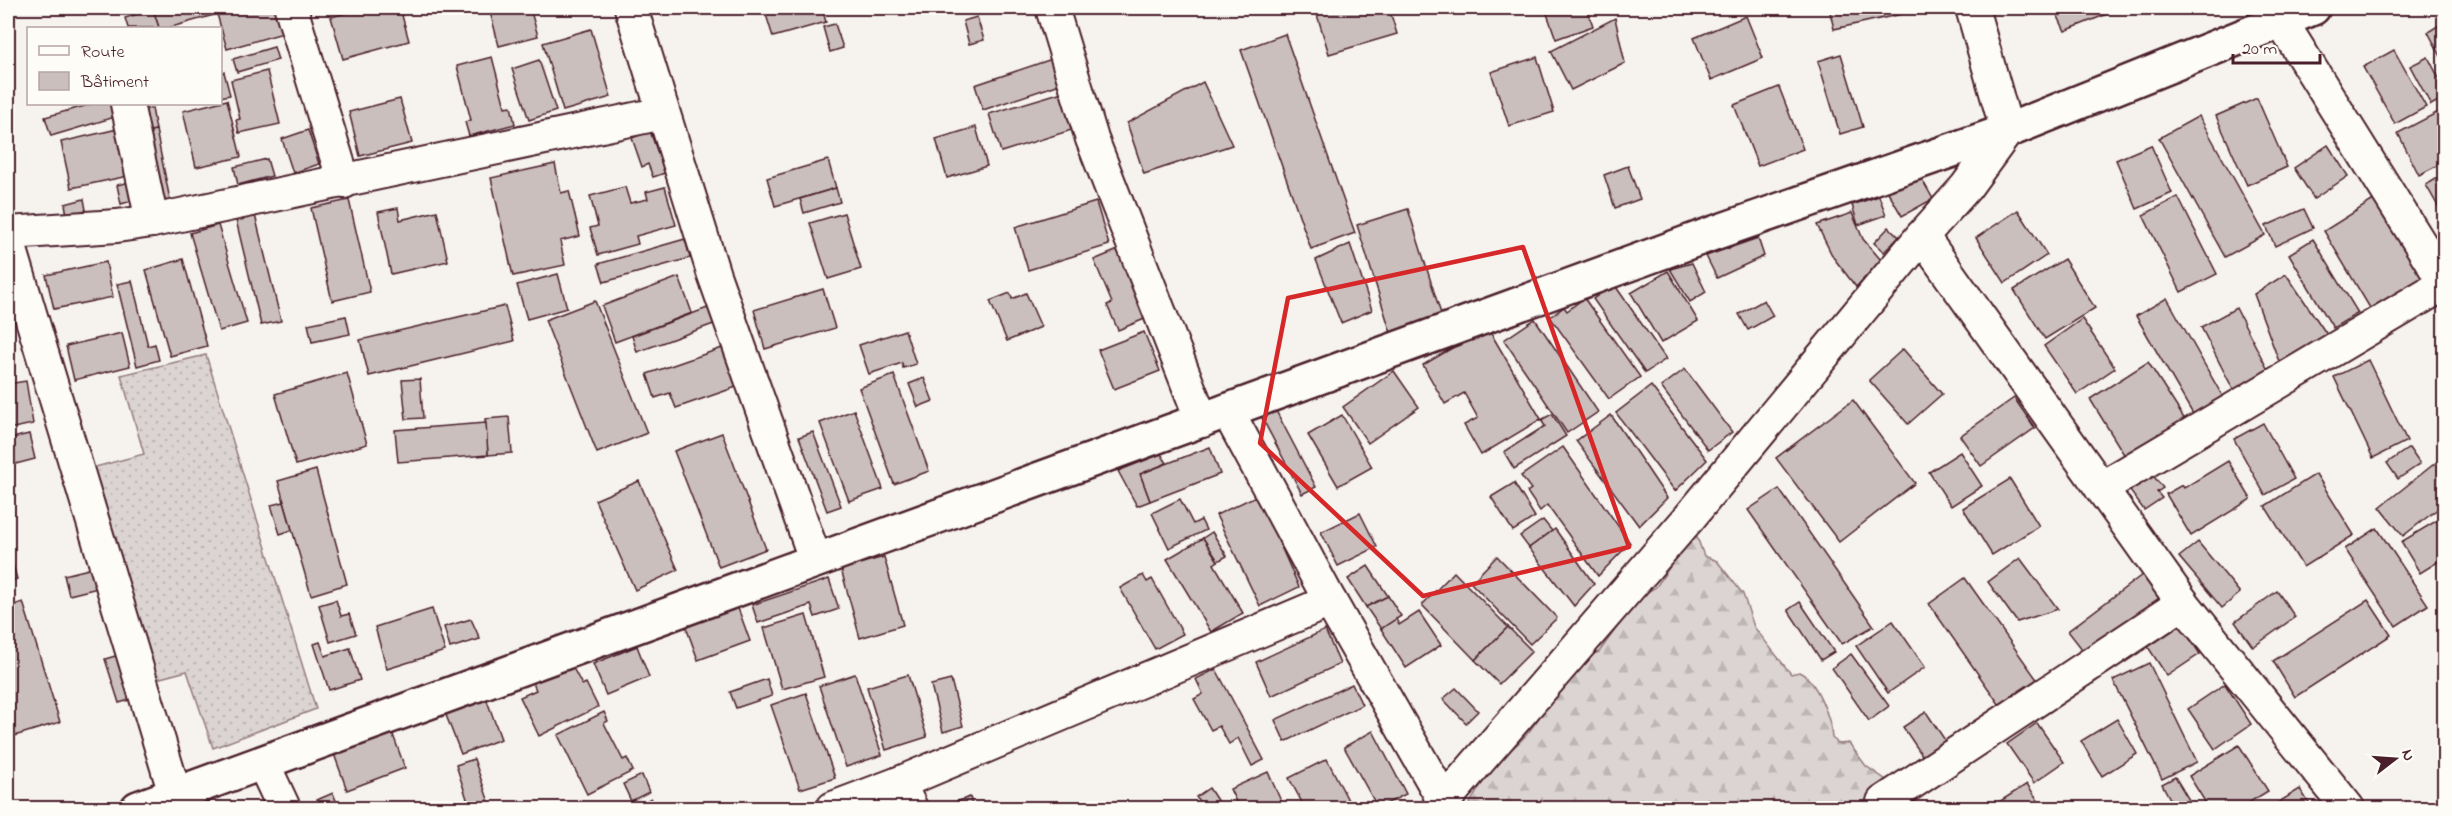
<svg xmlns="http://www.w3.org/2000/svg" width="2452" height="816" viewBox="0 0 2452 816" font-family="'Indie Flower',sans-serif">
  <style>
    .forest { fill: url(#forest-firs); stroke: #937a7e; stroke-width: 1.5 }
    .garden { fill: url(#garden-dots); stroke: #937a7e; stroke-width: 1.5 }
    .building { fill: #cbbfbe; stroke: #4a1f2b; stroke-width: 1.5 }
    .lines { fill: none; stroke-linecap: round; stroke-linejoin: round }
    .street-casing { stroke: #4a1f2b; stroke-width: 36 }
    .secondary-casing { stroke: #4a1f2b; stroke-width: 38 }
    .street { stroke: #fdfcf7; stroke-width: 32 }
    .secondary { stroke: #fdfcf7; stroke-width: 33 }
    .marked { fill: none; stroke: #d62828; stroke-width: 4.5; stroke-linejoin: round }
  </style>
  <defs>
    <pattern id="forest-firs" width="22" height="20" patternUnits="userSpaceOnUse" patternTransform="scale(1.5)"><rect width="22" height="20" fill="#dcd4d2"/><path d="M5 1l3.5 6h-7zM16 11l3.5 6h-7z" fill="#beb6b4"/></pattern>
    <pattern id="garden-dots" width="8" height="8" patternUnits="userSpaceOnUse" patternTransform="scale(1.5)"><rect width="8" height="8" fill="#dcd4d2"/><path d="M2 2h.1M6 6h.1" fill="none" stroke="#beb6b4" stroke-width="1.8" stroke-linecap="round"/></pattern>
  </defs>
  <rect width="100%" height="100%" fill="#f6f3ef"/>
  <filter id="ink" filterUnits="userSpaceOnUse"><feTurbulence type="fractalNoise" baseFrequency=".0167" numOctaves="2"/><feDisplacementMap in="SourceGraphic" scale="12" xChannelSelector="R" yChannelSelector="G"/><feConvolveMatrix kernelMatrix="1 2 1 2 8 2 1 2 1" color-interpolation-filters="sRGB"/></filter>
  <g filter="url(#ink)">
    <path class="forest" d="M1678,535L1697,537L1704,556L1717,561L1743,594L1754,627L1791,674L1799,672C1817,680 1831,719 1832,738L1839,744L1849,743L1866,766L1889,782L1891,808H1467L1484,780L1491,761C1529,746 1552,700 1566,663L1599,652L1639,597L1656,587L1669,568L1668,547Z"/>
    <polygon class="garden" points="206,355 316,709 213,748 187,671 149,681 84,470 144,454 121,375"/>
    <g class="building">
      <polygon points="159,8 212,8 214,15 168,28 159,28 153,9"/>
      <polygon points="242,8 283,8 290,31 227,49 217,14"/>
      <polygon points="365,8 400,8 409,41 343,59 331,17"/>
      <polygon points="489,8 530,8 538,36 499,46"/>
      <polygon points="764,8 822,8 826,22 773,37"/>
      <polygon points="1315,8 1389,8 1397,34 1329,54"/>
      <polygon points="1545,8 1587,8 1593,26 1556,39"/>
      <polygon points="1829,8 1929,8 1834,29"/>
      <polygon points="2054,8 2122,8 2065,31"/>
      <polygon points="153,9 159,28 128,28 125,18"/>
      <polygon points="1746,16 1763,58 1711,80 1694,38"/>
      <polygon points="977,17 984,40 969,44 963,21"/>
      <polygon points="1615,18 1625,63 1571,90 1551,51"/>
      <polygon points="2444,22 2444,62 2428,32"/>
      <polygon points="835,24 843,48 830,52 823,27"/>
      <polygon points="591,29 611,97 563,111 543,43"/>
      <polygon points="1285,34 1355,233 1311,249 1241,50"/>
      <polygon points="274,47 278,60 237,72 233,59"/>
      <polygon points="2394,50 2426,107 2395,124 2363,67"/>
      <polygon points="1841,54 1863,127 1840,134 1818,61"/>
      <polygon points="492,57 505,107 511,106 515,124 469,136 465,122 471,120 457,66"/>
      <polygon points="1058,57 1066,82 983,110 975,85"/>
      <polygon points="1537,57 1554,112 1509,126 1491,72"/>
      <polygon points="2428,57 2444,88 2444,98 2431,105 2410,66"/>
      <polygon points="539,60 556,111 529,120 512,69"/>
      <polygon points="267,71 280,124 239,133 236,120 240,119 231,80"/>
      <polygon points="224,72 230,95 220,97 220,73"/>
      <polygon points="1203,82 1232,145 1144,174 1127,123"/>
      <polygon points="1779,87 1803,149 1758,166 1734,105"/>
      <polygon points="1069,90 1081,127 1001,152 989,114"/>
      <polygon points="2257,98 2287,167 2247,185 2216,116"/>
      <polygon points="400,99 412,143 360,156 349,112"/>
      <polygon points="227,100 241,157 196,167 183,111"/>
      <polygon points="92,104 112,104 115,117 51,136 45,117"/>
      <polygon points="152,108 156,130 146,132 142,110"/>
      <polygon points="2444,109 2444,162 2419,175 2398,133"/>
      <polygon points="2199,116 2265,235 2225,257 2159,138"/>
      <polygon points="976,127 987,166 947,178 936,139"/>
      <polygon points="122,128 133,175 71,188 61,142"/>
      <polygon points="156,130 170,200 160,202 146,132"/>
      <polygon points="308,130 319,164 293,173 282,139"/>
      <polygon points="650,131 665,173 653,177 648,164 642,167 632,138"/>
      <polygon points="2151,145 2172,193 2137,209 2116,160"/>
      <polygon points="2328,145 2348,176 2314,199 2294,168"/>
      <polygon points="267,159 272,176 238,185 234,167"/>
      <polygon points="828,160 836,188 775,206 767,178"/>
      <polygon points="555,164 561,193 569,191 580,236 560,241 565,265 513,276 491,178"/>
      <polygon points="1628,166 1640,199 1615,208 1604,175"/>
      <polygon points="1919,174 1933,199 1902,216 1888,192"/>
      <polygon points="2444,174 2444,213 2443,215 2426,185"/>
      <polygon points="134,181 139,199 121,204 117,185"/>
      <polygon points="625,187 630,203 648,199 646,192 665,187 676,225 636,236 638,244 598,255 590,228 598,226 590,196"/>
      <polygon points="836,188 840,202 804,213 800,199"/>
      <polygon points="1879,196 1886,215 1858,225 1852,205"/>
      <polygon points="2178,197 2217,274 2181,292 2143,215"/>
      <polygon points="84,199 86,210 67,215 65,204"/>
      <polygon points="2375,199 2425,281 2373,313 2324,231"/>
      <polygon points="349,200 370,292 332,301 311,208"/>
      <polygon points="1096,202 1109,245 1028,270 1015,227"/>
      <polygon points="398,208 400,220 437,211 448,261 391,274 378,212"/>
      <polygon points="1408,209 1442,317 1391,333 1357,225"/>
      <polygon points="2304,209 2313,228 2275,246 2266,226"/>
      <polygon points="2018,210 2047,255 2005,283 1976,238"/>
      <polygon points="844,213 861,269 828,279 810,223"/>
      <polygon points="1852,213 1863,239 1881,260 1856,287 1833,257 1817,225"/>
      <polygon points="255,215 281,321 261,325 236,220"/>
      <polygon points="218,225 247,323 219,331 190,233"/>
      <polygon points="1889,227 1899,237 1884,252 1874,243"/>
      <polygon points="1758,238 1764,256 1717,278 1706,256"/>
      <polygon points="685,239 690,258 604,282 598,264"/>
      <polygon points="2313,239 2358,313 2333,328 2289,254"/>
      <polygon points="1350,244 1372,310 1341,323 1316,260"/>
      <polygon points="1118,250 1147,318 1118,330 1107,305 1112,303 1094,260"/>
      <polygon points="183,259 207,346 170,356 146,270"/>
      <polygon points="2064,259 2095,308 2045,339 2014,290"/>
      <polygon points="106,262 113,297 54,309 46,275"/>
      <polygon points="1692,263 1706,292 1690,302 1670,269"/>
      <polygon points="1668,271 1698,321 1661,343 1631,293"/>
      <polygon points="558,274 567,308 527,319 517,285"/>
      <polygon points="2286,274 2334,345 2281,367 2254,294"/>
      <polygon points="679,277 692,313 615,342 602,306"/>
      <polygon points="132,281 148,346 155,344 159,360 137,366 117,284"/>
      <polygon points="1614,284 1666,359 1645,373 1593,299"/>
      <polygon points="823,289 835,328 765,349 754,310"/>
      <polygon points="1010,293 1012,299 1026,293 1041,327 1007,341 990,301"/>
      <polygon points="1584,298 1640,377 1609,399 1550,317 1564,307 1567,311"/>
      <polygon points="2167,298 2224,399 2194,416 2136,316"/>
      <polygon points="1764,300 1773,316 1748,330 1739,314"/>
      <polygon points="595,301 647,433 597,453 545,320"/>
      <polygon points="505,306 514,341 369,376 360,340"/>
      <polygon points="713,306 719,322 637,352 632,336"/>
      <polygon points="2236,308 2269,372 2234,391 2201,327"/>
      <polygon points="346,316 350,334 312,342 308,324"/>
      <polygon points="1535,319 1598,412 1567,433 1504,340"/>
      <polygon points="2082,319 2115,368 2077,394 2044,346"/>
      <polygon points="905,330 916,364 903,368 902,363 869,374 859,345"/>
      <polygon points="1489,330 1541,419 1481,455 1464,425 1478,418 1464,393 1445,404 1423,365 1471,337 1473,339"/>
      <polygon points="1144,332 1160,371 1114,389 1098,350"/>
      <polygon points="122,333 130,366 74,380 66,346"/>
      <polygon points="728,346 742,385 676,408 670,393 655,398 647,374"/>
      <polygon points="1903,349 1942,394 1908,424 1869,380"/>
      <polygon points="2368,360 2407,441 2373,458 2334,377"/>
      <polygon points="2148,362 2187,423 2128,461 2090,399"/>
      <polygon points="1685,369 1732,432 1708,450 1661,387"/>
      <polygon points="1394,371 1419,407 1368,443 1343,407"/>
      <polygon points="347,373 367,444 296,465 275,394"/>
      <polygon points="894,375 929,471 894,484 859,388"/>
      <polygon points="924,378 933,401 918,407 909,384"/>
      <polygon points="420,379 423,418 406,419 402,380"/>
      <polygon points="26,381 33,424 8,429 8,384"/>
      <polygon points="1651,386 1707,460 1675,491 1616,413"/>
      <polygon points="2014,398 2035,428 1981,466 1960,436"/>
      <polygon points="1853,400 1915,483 1839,542 1776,458"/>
      <polygon points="1274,407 1316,487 1302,494 1260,414"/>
      <polygon points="854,410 883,489 849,501 820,423"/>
      <polygon points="1552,414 1566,436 1514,469 1504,452 1545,426 1541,420"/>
      <polygon points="1342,415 1372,467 1338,486 1308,435"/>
      <polygon points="1611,415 1667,498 1639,526 1576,441"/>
      <polygon points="509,417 512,453 488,455 485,419"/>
      <polygon points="486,423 488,455 398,462 395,430"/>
      <polygon points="2263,423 2294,479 2265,495 2234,439"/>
      <polygon points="813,432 841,506 827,511 799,437"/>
      <polygon points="722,433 766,549 719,567 674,451"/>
      <polygon points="29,434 35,459 8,466 8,439"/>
      <polygon points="1210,447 1220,474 1150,501 1140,474"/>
      <polygon points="1563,447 1630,543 1598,576 1547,505 1540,511 1527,492 1531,489 1521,476"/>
      <polygon points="2409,448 2420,464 2398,479 2387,463"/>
      <polygon points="1960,452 1982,486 1951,506 1929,472"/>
      <polygon points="1161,454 1167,463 1140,474 1150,501 1137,506 1118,471"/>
      <polygon points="2444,456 2444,504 2403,536 2380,507"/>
      <polygon points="2228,461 2251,499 2191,536 2166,494 2182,485 2184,488"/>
      <polygon points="316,470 347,584 311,595 278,481"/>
      <polygon points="2152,474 2163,488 2157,492 2162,498 2144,510 2130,491"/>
      <polygon points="2316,474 2354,535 2303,567 2265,506"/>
      <polygon points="2010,479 2039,526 1992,555 1963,508"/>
      <polygon points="639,481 678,570 635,590 595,500"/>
      <polygon points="1514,483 1535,517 1513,531 1491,497"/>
      <polygon points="1779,489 1874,626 1842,644 1748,510"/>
      <polygon points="1258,495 1299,587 1260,606 1216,515"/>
      <polygon points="1180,499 1193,524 1201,520 1206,530 1169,548 1152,513"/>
      <polygon points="284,502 292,530 280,534 271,505"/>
      <polygon points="1360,513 1377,547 1338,566 1321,532"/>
      <polygon points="2441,518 2444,524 2444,558 2420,573 2401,542"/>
      <polygon points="1543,520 1552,531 1529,548 1520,536"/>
      <polygon points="2377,528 2428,605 2396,626 2345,549"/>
      <polygon points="1555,529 1594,584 1574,606 1529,548"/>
      <polygon points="1212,532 1227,556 1218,561 1203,538"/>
      <polygon points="1203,538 1218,561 1214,564 1243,613 1211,632 1167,559"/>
      <polygon points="2198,542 2240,593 2222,608 2179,557"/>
      <polygon points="8,547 17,579 8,582"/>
      <polygon points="1497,556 1557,618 1530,644 1471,583"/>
      <polygon points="884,557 903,625 860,638 841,569"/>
      <polygon points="2020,558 2058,609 2017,622 1988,582"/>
      <polygon points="1368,566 1388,596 1366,607 1348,579"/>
      <polygon points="97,567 102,587 69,595 64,575"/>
      <polygon points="1454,572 1508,627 1475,660 1422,605"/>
      <polygon points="2146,572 2166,599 2089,658 2068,631"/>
      <polygon points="1143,575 1147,582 1152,579 1183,634 1155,649 1120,588"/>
      <polygon points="1965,578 2043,688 2006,714 1929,604"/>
      <polygon points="829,579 839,609 815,617 811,605 758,623 752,605"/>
      <polygon points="2277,591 2295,617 2253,647 2235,622"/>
      <polygon points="1388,596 1401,616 1381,629 1366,607"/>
      <polygon points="336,600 341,616 349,614 356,634 330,642 319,605"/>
      <polygon points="2368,600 2391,635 2295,697 2273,661"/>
      <polygon points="23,602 60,722 8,738 8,607"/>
      <polygon points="1800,602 1834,652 1821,660 1788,610"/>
      <polygon points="738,608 750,641 698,660 686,627"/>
      <polygon points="432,609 445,651 387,669 375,627"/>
      <polygon points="1419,612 1441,645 1406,668 1381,629 1396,619 1399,625"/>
      <polygon points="806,615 824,677 782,689 764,628"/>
      <polygon points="471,619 480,639 450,648 444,627"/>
      <polygon points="1893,621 1925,667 1888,693 1856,646"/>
      <polygon points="2181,625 2200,654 2167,676 2148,647"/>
      <polygon points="1508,627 1532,651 1499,684 1475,660"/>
      <polygon points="1325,630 1340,664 1271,696 1256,662"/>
      <polygon points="320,642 325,656 350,648 360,680 329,690 314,644"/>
      <polygon points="637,646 649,677 606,695 593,664"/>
      <polygon points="126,653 140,697 119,703 105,659"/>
      <polygon points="1851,654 1889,706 1869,721 1832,668"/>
      <polygon points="2149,663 2197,762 2162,779 2113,680"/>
      <polygon points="571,664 582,685 586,683 598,707 539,736 520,697 536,690 533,683"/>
      <polygon points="1216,669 1264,760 1252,766 1238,738 1229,744 1219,726 1211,730 1194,699 1203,694 1196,679"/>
      <polygon points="855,674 882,755 846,767 819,686"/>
      <polygon points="908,675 927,737 886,750 867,687"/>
      <polygon points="767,679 772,696 736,708 730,692"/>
      <polygon points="951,680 963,726 943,732 931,685"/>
      <polygon points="1352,684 1362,705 1285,742 1275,720"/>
      <polygon points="2225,684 2251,724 2215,749 2188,709"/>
      <polygon points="1456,688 1478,711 1466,723 1443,699"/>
      <polygon points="806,693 835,778 800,789 771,705"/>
      <polygon points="485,695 501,739 461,754 444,710"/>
      <polygon points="604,712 608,721 604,723 623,760 627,758 633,771 587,794 558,735"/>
      <polygon points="1926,712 1953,752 1930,767 1903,727"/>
      <polygon points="2117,719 2137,754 2102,776 2081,741"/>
      <polygon points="2037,723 2064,762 2034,783 2007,744"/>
      <polygon points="1373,731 1406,794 1378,808 1344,747"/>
      <polygon points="392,732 405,768 347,790 334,754"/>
      <polygon points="2239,745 2268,791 2240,808 2209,808 2189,776"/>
      <polygon points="474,759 491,808 470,808 456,765"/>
      <polygon points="1327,759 1352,808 1305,808 1289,778"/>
      <polygon points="1268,772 1281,801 1263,808 1239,808 1230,789"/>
      <polygon points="642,775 649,792 631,801 623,784"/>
      <polygon points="2175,777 2194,808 2175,808 2162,784"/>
      <polygon points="2027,784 2043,808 2003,808 1999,802"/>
      <polygon points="1209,788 1222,808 1204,808 1196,797"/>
      <polygon points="2300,789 2312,808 2269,808"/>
      <polygon points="333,793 339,808 320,808 317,800"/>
      <polygon points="970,797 973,808 947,808 946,805"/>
      <polygon points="651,798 657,808 641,808 639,805"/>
    </g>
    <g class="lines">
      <g class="street-casing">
        <g id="street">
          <polyline points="291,8 344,182"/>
          <polyline points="631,8 714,275 815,559"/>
          <polyline points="1052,8 1092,139 1202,421"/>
          <polyline points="2281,21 2444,282"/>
          <polyline points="127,104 152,221"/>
          <polyline points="8,233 117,226 152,221 663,113"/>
          <polyline points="1922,236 2183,603 2348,808"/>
          <polyline points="8,240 175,794"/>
          <polyline points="1227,410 1330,601 1444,801"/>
          <polyline points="2101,488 2444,284"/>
          <polyline points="263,763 284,808"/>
          <polyline points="899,783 911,808"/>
          <polyline points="1883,802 2183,603"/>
          <polyline points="833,808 899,783 1330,601"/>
          <polyline points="1438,808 1689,518 1922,236 1966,187 2007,131 1972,8"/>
        </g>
      </g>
      <g class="secondary-casing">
        <polyline id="secondary" points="138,808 1714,233 2007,131 2313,8"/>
      </g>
      <use href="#street" class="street"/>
      <use href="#secondary" class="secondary"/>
    </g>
  </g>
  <path class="marked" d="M1523,247L1629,547L1423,596L1260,443L1288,298Z"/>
  <rect width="2452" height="816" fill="none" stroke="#fdfcf7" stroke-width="30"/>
  <rect x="15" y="15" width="2422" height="786" fill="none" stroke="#4a1f2b" stroke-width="2" filter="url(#ink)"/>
  <rect x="27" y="27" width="195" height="78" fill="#fdfcf7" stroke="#b5a4a5" stroke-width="1.5"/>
  <rect x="39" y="46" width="30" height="9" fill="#fdfcf7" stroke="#b5a4a5" stroke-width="1.5"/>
  <text x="81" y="57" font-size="18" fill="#4a1f2b">Route</text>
  <rect x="39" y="72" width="30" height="18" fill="#cbbfbe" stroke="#b5a4a5" stroke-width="1.5"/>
  <text x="81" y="87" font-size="18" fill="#4a1f2b">Bâtiment</text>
  <g transform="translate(2395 759) rotate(73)" stroke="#fdfcf7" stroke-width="4.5" paint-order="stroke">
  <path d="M0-4.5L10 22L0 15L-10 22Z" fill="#4a1f2b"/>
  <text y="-9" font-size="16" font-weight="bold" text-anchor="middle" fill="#4a1f2b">N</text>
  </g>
  <path d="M2233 54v9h87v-9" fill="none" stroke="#4a1f2b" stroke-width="3"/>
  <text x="2242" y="54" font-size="18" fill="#4a1f2b" stroke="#fdfcf7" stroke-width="4.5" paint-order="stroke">20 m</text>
</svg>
